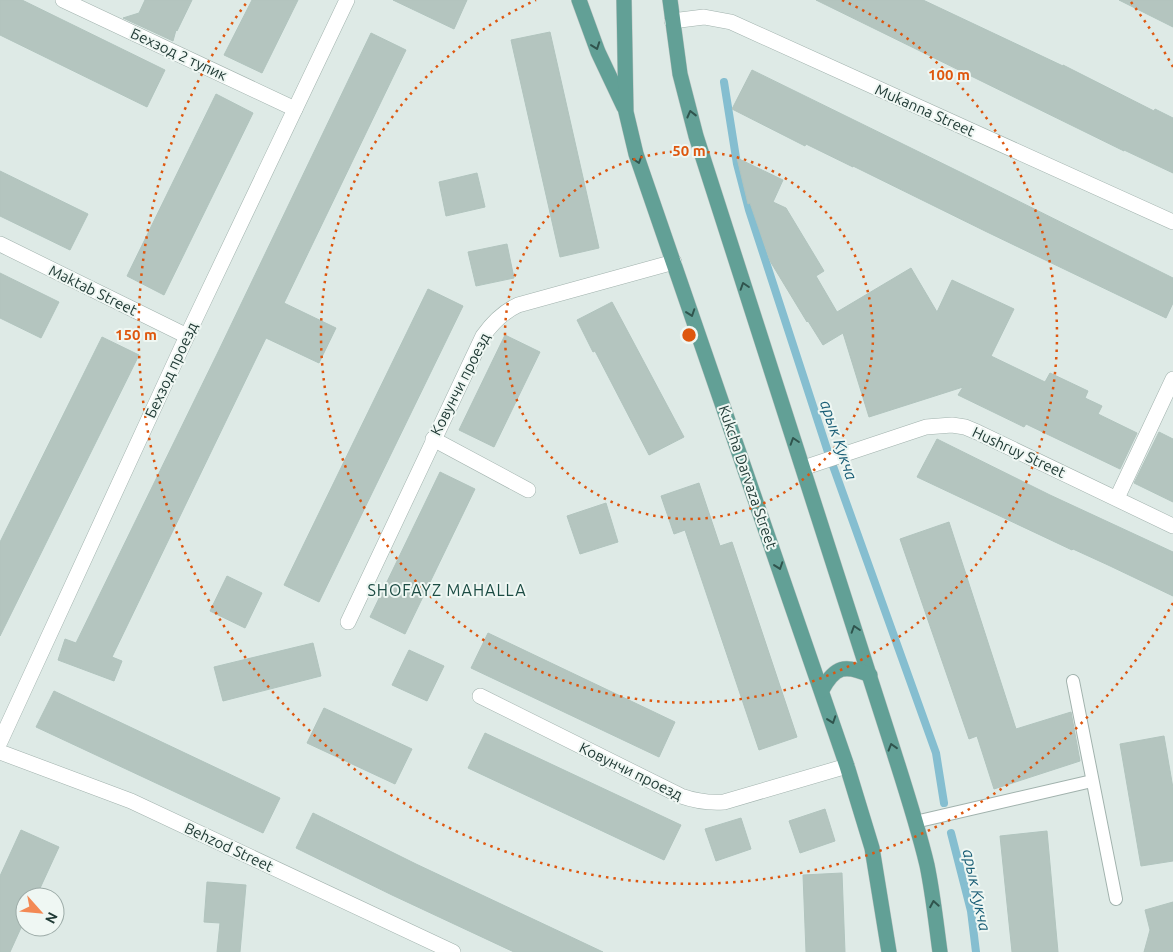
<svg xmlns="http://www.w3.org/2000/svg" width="1173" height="952" viewBox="0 0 1173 952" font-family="Ubuntu,sans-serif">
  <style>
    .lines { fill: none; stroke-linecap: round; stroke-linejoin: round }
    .stream { stroke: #85bed0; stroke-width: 8 }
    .building { fill: #b4c5bf; stroke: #b1c4be }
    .lane-casing { stroke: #a1b2ad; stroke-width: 14 }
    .street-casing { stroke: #a1b2ad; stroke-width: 16 }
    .primary-casing { stroke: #bcc4c2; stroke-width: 16 }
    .lane { stroke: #fff; stroke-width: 12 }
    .street { stroke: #fff; stroke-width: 15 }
    .primary { stroke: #62a096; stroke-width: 15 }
    .oneway { stroke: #30544d }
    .ring { fill: none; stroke: #de570e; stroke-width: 2.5; stroke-dasharray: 2.5 5 }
    .labels { text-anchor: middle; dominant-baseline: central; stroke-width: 4; stroke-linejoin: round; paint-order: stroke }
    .street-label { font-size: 15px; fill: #203a35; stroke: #eff7f3 }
    .water-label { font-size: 16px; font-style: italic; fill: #1a5e76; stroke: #eff7f3 }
    .neighbourhood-label { font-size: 16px; letter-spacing: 1px; fill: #1c4c44; stroke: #eff7f3 }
    .centre { fill: #de570e; stroke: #eff7f3; stroke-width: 2.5 }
    .ring-label { font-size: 15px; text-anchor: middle; font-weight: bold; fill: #de570e; stroke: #eff7f3; stroke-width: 4; stroke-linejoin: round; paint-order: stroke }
  </style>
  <rect width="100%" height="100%" fill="#deeae6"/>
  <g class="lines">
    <g class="stream">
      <polyline points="724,82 737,164 749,210 828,452 936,753 944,803"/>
      <polyline points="951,833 971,911 976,952"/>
    </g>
  </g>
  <g class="building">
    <polygon points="0,0 22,0 165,70 147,107 0,35"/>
    <polygon points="145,0 192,0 177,31 176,30 173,41 123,18 139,13"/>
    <polygon points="252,0 298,0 262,73 224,55"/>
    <polygon points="393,0 467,0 454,29"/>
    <polygon points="816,0 923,0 1063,66 1063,65 1154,111 1155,109 1173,118 1173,173 1124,150 1124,151"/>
    <polygon points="1119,0 1173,0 1173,27"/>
    <polygon points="550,32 599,248 560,257 511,40"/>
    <polygon points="371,33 406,50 284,303 336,328 319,363 266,338 112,657 122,661 114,681 58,660 65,639 76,643 219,350"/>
    <polygon points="752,70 966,175 1173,278 1173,303 1166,318 987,232 853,166 853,167 806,144 805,146 732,109"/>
    <polygon points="216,94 253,113 164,295 127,276"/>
    <polygon points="737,158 783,180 773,202 786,208 824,271 816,276 837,312 911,268 937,312 952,280 1014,309 991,356 1045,382 1050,373 1088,391 1085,398 1102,406 1098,414 1137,433 1120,469 1026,424 1024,427 958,395 963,387 869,417 843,333 823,345 808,321 807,322 770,261 750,203 748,204"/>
    <polygon points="0,171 88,214 70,250 0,216"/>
    <polygon points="477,173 485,207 446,216 439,182"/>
    <polygon points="507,244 514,278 476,286 468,252"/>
    <polygon points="0,273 59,302 41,338 0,318"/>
    <polygon points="428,289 463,306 319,602 284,585"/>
    <polygon points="612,302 684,437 649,455 595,351 593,352 577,320"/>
    <polygon points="505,335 540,352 494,447 459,430"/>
    <polygon points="102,337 139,355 0,636 0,542"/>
    <polygon points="1159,432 1173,439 1173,502 1134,483"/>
    <polygon points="937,439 1050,495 1173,552 1173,596 1108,565 1073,549 1072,550 917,477"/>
    <polygon points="440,472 475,489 405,634 370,617"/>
    <polygon points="699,483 720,546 732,542 797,737 759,750 685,530 674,534 661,496"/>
    <polygon points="606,503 618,542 580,554 567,516"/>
    <polygon points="949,522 1016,729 1071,712 1080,761 994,789 977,736 969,739 900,539"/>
    <polygon points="227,576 262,593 245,628 210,611"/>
    <polygon points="488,633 675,722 659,757 471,668"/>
    <polygon points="313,643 321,676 223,701 214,667"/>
    <polygon points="409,650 444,666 427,701 392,685"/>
    <polygon points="54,691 280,798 263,833 36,727"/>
    <polygon points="324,708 412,749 395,784 307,743"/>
    <polygon points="485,733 681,825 664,860 468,768"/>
    <polygon points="1164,736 1173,788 1173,861 1141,866 1120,744"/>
    <polygon points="825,809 835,841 800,853 789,821"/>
    <polygon points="313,813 416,864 603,952 514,952 392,895 296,848"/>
    <polygon points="741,818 751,849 716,861 705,829"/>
    <polygon points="21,830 59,847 36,897 25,897 25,919 10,952 0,952 0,876"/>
    <polygon points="1047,831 1058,952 1012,952 1000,836"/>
    <polygon points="842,873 845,952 806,952 803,875"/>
    <polygon points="207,882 246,885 240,952 217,952 220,923 204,922"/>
    <polygon points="1173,902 1173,952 1144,952 1150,930 1145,910"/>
  </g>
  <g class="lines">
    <g class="lane-casing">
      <g id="lane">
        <polyline points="1073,681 1116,899"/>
        <polyline points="915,822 1092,781"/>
      </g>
    </g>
    <g class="street-casing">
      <g id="street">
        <polyline points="63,0 295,109"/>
        <polyline points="672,21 704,17 731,22 1173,222"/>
        <polyline points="0,244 187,336"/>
        <polyline points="433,439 528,490"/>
        <polyline points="803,468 926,427 952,425 965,427 977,432 1173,526"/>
        <polyline points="1117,498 1173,379"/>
        <path d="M348,622L483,336C493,322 503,312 518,305L674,262"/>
        <path d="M480,696L681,796C695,801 709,803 724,802L847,766"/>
        <polyline points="0,742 187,336 347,0"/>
        <polyline points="0,752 131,801 453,952"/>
      </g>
    </g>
    <g class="primary-casing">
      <g id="primary">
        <polyline points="579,0 598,52 624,107"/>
        <polyline points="624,0 626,112 636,154 847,766 872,848 889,952"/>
        <path d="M670,0L680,74L696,136L890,740C903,781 917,823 927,865C933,894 936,923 940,952"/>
        <path d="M822,690C835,666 845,664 870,675"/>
      </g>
    </g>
    <use href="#lane" class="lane"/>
    <use href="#street" class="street"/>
    <use href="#primary" class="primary"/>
  </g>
  <defs><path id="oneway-chevron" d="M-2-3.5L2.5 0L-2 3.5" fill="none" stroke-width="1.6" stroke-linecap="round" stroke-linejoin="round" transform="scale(1.25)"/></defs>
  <g class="oneway">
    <use href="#oneway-chevron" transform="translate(596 46) rotate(70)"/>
    <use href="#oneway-chevron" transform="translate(691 114) rotate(-104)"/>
    <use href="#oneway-chevron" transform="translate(638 160) rotate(72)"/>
    <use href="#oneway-chevron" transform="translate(744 286) rotate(-108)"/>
    <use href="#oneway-chevron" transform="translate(691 313) rotate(71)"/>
    <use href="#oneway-chevron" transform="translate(794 441) rotate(-108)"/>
    <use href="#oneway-chevron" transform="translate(779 566) rotate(71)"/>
    <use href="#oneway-chevron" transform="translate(855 629) rotate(-108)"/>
    <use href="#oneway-chevron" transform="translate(832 720) rotate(71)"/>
    <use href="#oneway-chevron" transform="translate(892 747) rotate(-107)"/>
    <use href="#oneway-chevron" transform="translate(934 904) rotate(-100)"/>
  </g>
  <g class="ring">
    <circle cx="689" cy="335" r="184"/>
    <path d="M842 0A368 368 0 1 1 536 0"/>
    <path d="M1173 603A553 553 0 1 1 247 2M1131 2A553 553 0 0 1 1173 67"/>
  </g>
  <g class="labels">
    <g class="street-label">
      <text transform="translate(179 54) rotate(25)">Бехзод 2 тупик</text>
      <text transform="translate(925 110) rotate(24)">Mukanna Street</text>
      <text transform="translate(93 290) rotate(26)">Maktab Street</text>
      <text transform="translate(171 370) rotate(-65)">Бехзод проезд</text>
      <text transform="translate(460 384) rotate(-63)">Ковунчи проезд</text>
      <text transform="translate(1019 452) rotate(25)">Hushruy Street</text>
      <text transform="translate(748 477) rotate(71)">Kukcha Darvaza Street</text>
      <text transform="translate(631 771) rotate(26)">Ковунчи проезд</text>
      <text transform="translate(229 847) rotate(25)">Behzod Street</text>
    </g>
    <g class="water-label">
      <text transform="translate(839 440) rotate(71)">арык Кукча</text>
      <text transform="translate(977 890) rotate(78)">арык Кукча</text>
    </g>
    <g class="neighbourhood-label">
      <text x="447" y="590">SHOFAYZ MAHALLA</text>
    </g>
  </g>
  <circle cx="689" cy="335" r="8" class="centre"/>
  <g class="ring-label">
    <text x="949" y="80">100 m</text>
    <text x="689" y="156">50 m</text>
    <text x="136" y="340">150 m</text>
  </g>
  <g transform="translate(40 912) rotate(117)"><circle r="24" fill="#eff7f3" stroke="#9caba7"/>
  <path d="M0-4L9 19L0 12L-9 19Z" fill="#f38954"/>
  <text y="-8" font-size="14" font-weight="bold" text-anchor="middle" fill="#203a35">N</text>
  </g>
</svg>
